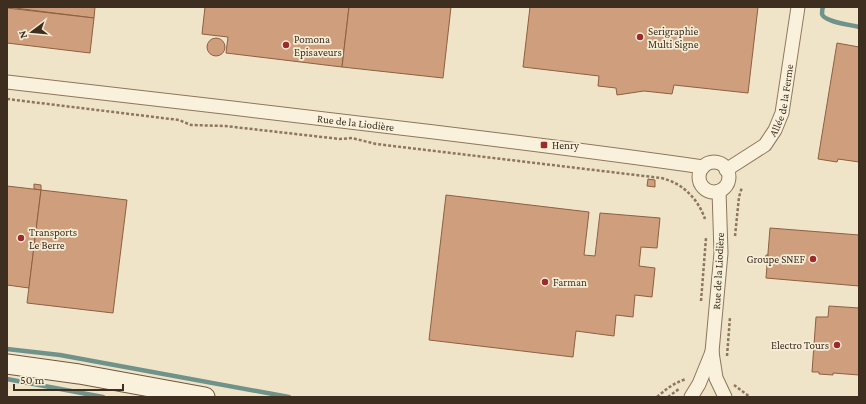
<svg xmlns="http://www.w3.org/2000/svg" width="866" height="404" viewBox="0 0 866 404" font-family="'Crimson Pro',serif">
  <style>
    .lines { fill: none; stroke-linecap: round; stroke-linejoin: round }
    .stream { stroke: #6f938a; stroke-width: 4.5 }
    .building { fill: #cf9f7d; stroke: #8d5f41 }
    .street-casing { stroke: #8d765c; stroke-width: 15 }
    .secondary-casing { stroke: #6f573f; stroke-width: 21 }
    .path { stroke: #8d765c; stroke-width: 2.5; stroke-dasharray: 3 2; stroke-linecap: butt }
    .street { stroke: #faf1dc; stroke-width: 13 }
    .secondary { stroke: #faf1dc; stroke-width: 19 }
    .poi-dot { fill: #9e2a2b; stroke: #f7eed8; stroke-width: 1.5 }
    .labels { text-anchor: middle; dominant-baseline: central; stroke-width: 3.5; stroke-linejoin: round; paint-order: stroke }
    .poi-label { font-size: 11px; fill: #3d2e20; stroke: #f7eed8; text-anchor: start }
    .street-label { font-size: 11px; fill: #3d2e20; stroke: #f7eed8 }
  </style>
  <rect width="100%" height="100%" fill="#f0e4c8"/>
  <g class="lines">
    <g class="stream">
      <path d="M823,7C822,9 822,12 822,14C824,22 852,25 859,27"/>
      <polyline points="7,349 60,355 289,397"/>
      <polyline points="7,379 103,397"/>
    </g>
  </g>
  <g class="building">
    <polygon points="7,7 95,7 94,18"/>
    <polygon points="205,7 349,7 342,67 226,53 228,37 202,34"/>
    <polygon points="349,7 451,7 443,78 342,67"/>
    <polygon points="530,7 758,7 748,93 674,85 672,94 644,91 617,95 616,88 598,86 599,76 523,67"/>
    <polygon points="7,8 94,18 90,53 7,43"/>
    <circle cx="216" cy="47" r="9"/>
    <polygon points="837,43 859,47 859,162 838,159 837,162 818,159"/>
    <polygon points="648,179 655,180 655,187 647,186"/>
    <polygon points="34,184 41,185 41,190 34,189"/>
    <polygon points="7,186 41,190 29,288 7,285"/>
    <polygon points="41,190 127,200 113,313 27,303"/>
    <polygon points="446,195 589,212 584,255 595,256 600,213 660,218 657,248 641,247 639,266 655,268 652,297 635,295 633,317 616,315 614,336 576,331 573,357 429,340"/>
    <polygon points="770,228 859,235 859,286 766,278"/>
    <polygon points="766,255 768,255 767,263 765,263"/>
    <polygon points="829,306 859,308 859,375 833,373 833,375 819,374 819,372 812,372 816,317 828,317"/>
  </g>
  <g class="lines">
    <g class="street-casing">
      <g id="street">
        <path id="s1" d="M7,82C149,98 292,115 434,132C524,143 613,154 703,167"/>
        <circle cx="714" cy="177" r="15"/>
        <path id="s2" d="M726,170L765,145L775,130L782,113L798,7"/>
        <polyline points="719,191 721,253 712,352 716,378 725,397"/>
        <polyline points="691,397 699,384 712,352"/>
      </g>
    </g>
    <g class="secondary-casing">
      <polyline id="secondary" points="7,364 79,374 205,397"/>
    </g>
    <g class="path">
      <path d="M7,99L179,120L191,125L225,126L340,139L352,138L376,144L661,178C683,183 698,199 705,219"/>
      <polyline points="735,236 739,197 742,187"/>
      <polyline points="701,301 706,238"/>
      <polyline points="727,356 730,317"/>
      <polyline points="734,385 750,397"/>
      <path d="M657,397C666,389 674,383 686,379"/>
      <polyline points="668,397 679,389"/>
    </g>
    <use href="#street" class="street"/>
    <use href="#secondary" class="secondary"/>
  </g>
  <g class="poi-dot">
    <circle cx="640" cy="37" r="4"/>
    <circle cx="286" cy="45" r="4"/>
    <rect x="540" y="141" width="8" height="8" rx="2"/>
    <circle cx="21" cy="238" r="4"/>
    <circle cx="813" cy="259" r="4"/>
    <circle cx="545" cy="282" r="4"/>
    <circle cx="837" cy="345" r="4"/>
  </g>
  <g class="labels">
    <g class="poi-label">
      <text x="648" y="31">Serigraphie<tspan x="648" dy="13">Multi Signe</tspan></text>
      <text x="294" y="39">Pomona<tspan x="294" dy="13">Episaveurs</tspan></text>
      <text x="552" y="145">Henry</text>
      <text x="29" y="232">Transports<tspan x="29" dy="13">Le Berre</tspan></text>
      <text x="805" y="259" text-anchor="end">Groupe SNEF</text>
      <text x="553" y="282">Farman</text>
      <text x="829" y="345" text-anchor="end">Electro Tours</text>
    </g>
    <g class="street-label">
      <text stroke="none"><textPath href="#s2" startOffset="95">Allée de la Ferme</textPath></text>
      <text stroke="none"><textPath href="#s1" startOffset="351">Rue de la Liodière</textPath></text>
      <text transform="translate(718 271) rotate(-87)">Rue de la Liodière</text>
    </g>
  </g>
  <rect width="866" height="404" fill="none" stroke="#3d2e20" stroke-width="16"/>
  <g transform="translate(32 32) rotate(254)" stroke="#f7eed8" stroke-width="3" paint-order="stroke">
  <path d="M0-3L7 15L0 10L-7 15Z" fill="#3d2e20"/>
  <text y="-6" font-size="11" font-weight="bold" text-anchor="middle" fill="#3d2e20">N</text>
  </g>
  <path d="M14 384v6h109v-6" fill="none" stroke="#3d2e20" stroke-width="2"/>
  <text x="20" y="384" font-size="12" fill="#3d2e20" stroke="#f7eed8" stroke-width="3" paint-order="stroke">50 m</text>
</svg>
